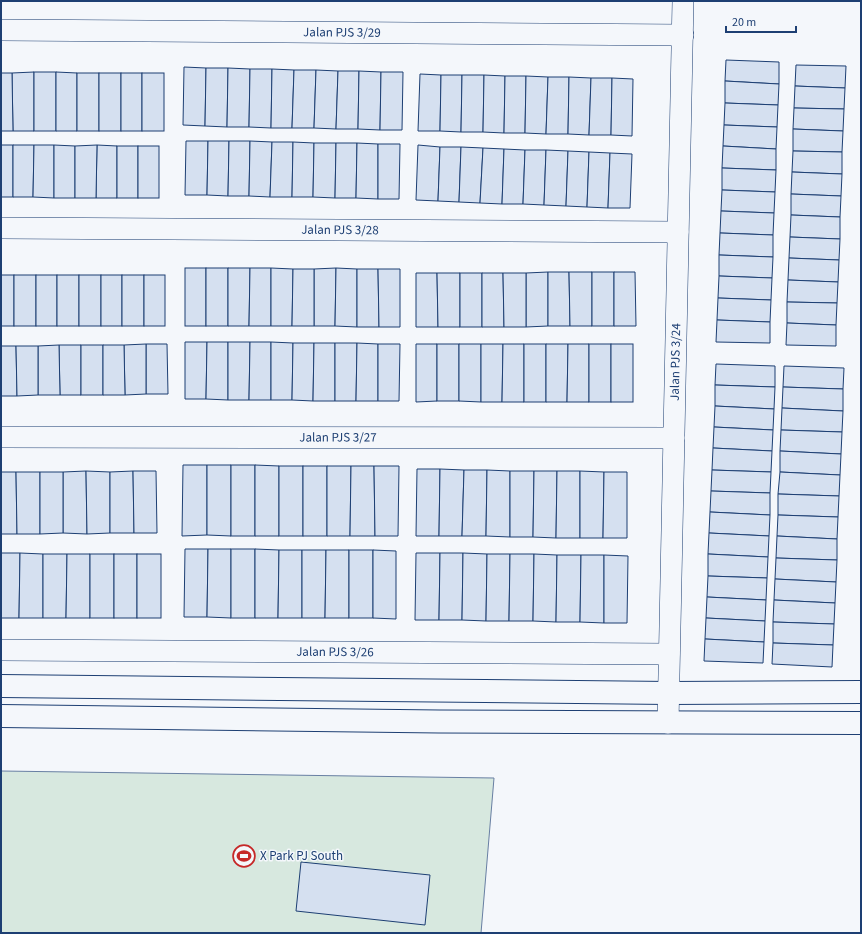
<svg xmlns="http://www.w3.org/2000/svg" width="862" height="934" viewBox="0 0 862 934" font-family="'Source Sans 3',sans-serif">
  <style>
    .green { fill: #d7e8df; stroke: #687fa3 }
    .building { fill: #d5e0f0; stroke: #1d3f73 }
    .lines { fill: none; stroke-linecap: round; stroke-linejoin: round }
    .street-casing { stroke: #1d3f73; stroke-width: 22 }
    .secondary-casing { stroke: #1d3f73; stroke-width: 24 }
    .street { stroke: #f4f7fb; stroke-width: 21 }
    .secondary { stroke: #f4f7fb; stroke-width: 22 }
    .labels { text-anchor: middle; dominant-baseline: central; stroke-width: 3; stroke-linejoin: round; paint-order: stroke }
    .street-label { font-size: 13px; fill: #1d3f73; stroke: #f4f7fb }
    .poi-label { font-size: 13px; fill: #1d3f73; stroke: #f4f7fb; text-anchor: start }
  </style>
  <rect width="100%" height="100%" fill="#f4f7fb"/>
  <polygon class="green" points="1,771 494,778 481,933 1,933"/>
  <g class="building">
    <polygon points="726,60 779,62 779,84 725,81"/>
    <polygon points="796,65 846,66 845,88 795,86"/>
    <polygon points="184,67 206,68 205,126 183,125"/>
    <polygon points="206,68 228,68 227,127 205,126"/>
    <polygon points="228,68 250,69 249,127 227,127"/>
    <polygon points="250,69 272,69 271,128 249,127"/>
    <polygon points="272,69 294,70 292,128 271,128"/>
    <polygon points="294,70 316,70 314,128 292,128"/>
    <polygon points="316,70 338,71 336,129 314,128"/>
    <polygon points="338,71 359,71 358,129 336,129"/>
    <polygon points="359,71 381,72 380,130 358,129"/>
    <polygon points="34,72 34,131 13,131 12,73"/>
    <rect x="34" y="72" width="22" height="59"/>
    <polygon points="56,72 77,73 77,131 56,131"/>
    <polygon points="381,72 403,72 402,130 380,130"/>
    <polygon points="1,73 12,73 13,131 1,131"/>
    <rect x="77" y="73" width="22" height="58"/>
    <rect x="99" y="73" width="22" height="58"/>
    <rect x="121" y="73" width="21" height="58"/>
    <rect x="142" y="73" width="22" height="58"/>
    <polygon points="420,74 441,75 440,131 418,131"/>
    <polygon points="441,75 462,75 461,132 440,131"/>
    <polygon points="462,75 484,75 483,132 461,132"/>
    <polygon points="484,75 505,76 504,133 483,132"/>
    <polygon points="505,76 526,76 525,133 504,133"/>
    <polygon points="526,76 548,77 546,134 525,133"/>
    <polygon points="548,77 569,77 568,134 546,134"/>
    <polygon points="569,77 591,78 589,135 568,134"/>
    <polygon points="591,78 612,78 611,135 589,135"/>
    <polygon points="612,78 633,79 632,136 611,135"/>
    <polygon points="725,81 779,84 778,105 725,103"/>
    <polygon points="795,86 845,88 844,109 794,108"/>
    <polygon points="725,103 778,105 777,127 724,125"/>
    <polygon points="794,108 844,109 843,131 793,129"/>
    <polygon points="724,125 777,127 776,149 723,146"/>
    <polygon points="793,129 843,131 842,152 793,151"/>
    <polygon points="186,141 208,141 207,195 185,195"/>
    <polygon points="208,141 229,141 228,196 207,195"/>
    <polygon points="229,141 250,141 249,196 228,196"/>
    <polygon points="250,141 272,142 270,197 249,196"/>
    <polygon points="272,142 293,142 292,197 270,197"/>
    <polygon points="293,142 314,143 313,197 292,197"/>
    <polygon points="314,143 336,143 335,198 313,197"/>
    <polygon points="336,143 357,143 356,198 335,198"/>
    <polygon points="357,143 378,144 378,199 356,198"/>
    <polygon points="378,144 400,144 399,199 378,199"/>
    <rect x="1" y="145" width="12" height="52"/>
    <polygon points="13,145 34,145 33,197 13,197"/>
    <polygon points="34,145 54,145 54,198 33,197"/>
    <polygon points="54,145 75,146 75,198 54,198"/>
    <polygon points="97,145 117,146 117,198 96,198"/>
    <polygon points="97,145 96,198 75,198 75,146"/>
    <polygon points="418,145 440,147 438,201 416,200"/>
    <rect x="117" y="146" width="21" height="52"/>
    <rect x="138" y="146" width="21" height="52"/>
    <polygon points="723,146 776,149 776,170 722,168"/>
    <polygon points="440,147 461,147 459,202 438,201"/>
    <polygon points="461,147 483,148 480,203 459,202"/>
    <polygon points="483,148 504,149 502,204 480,203"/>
    <polygon points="504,149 525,150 523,204 502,204"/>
    <polygon points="525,150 546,150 544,205 523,204"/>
    <polygon points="546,150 568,151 566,206 544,205"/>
    <polygon points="568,151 589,152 587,207 566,206"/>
    <polygon points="793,151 842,152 842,174 792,172"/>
    <polygon points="589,152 610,153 608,208 587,207"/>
    <polygon points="610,153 632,154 630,208 608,208"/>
    <polygon points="722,168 776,170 775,192 722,190"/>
    <polygon points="792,172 842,174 841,196 791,194"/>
    <polygon points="722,190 775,192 774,213 721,211"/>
    <polygon points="791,194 841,196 840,217 791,215"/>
    <polygon points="721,211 774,213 773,235 720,233"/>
    <polygon points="791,215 840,217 840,239 790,237"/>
    <polygon points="720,233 773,235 773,257 719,255"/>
    <polygon points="790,237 840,239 839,260 789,258"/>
    <polygon points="719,255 773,257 772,278 719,276"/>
    <polygon points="789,258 839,260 838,282 788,280"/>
    <rect x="185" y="268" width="21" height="58"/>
    <rect x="206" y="268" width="22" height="58"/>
    <polygon points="228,268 250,268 249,326 228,326"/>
    <polygon points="250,268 271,268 271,326 249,326"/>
    <polygon points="271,268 293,269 292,326 271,326"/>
    <polygon points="336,268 335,326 314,326 314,269"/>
    <polygon points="336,268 357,269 357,327 335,326"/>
    <polygon points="293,269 314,269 314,326 292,326"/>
    <polygon points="357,269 378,269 379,327 357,327"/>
    <polygon points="378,269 400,269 400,327 379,327"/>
    <polygon points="548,272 548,326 526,327 526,273"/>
    <polygon points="548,272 569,272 570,326 548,326"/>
    <polygon points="569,272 592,272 592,326 570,326"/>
    <rect x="592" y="272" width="22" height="54"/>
    <polygon points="614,272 635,272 636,326 614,326"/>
    <polygon points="416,273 437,273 438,327 416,327"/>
    <polygon points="437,273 460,273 460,327 438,327"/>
    <rect x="460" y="273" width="22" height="54"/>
    <polygon points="482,273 503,273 504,327 482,327"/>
    <polygon points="503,273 526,273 526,327 504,327"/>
    <rect x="1" y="275" width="13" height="51"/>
    <rect x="14" y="275" width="22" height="51"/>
    <rect x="36" y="275" width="21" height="51"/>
    <rect x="57" y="275" width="22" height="51"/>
    <rect x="79" y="275" width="22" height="51"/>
    <rect x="101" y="275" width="21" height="51"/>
    <rect x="122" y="275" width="22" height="51"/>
    <rect x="144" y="275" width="21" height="51"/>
    <polygon points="719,276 772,278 771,300 718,298"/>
    <polygon points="788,280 838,282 837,303 787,302"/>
    <polygon points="718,298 771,300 770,322 717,320"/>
    <polygon points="787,302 837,303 836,325 787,323"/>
    <polygon points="717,320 770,322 770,343 716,342"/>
    <polygon points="787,323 836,325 836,346 786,345"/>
    <polygon points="185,342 207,342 206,399 185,399"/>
    <polygon points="207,342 228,342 228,400 206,399"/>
    <polygon points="228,342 250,342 249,400 228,400"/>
    <polygon points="250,342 271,342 271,400 249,400"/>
    <polygon points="271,342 293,343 292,400 271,400"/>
    <polygon points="293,343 314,343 313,401 292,400"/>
    <polygon points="314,343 335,343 335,401 313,401"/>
    <polygon points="335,343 357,343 356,401 335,401"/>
    <polygon points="357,343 378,344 378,401 356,401"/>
    <polygon points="146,344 167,344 168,394 146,394"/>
    <polygon points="146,344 146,394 125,395 124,345"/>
    <polygon points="378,344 400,344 399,401 378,401"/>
    <polygon points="416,344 437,344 437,401 416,402"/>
    <rect x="437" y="344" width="22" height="57"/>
    <polygon points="459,344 481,344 481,402 459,401"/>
    <polygon points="481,344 503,344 502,402 481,402"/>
    <polygon points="503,344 524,344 524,402 502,402"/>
    <rect x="524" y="344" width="22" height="58"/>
    <polygon points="546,344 568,344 567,402 546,402"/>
    <polygon points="568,344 589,344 589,402 567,402"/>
    <rect x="589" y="344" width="22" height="58"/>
    <rect x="611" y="344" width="22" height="58"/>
    <polygon points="59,345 81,345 81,395 60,395"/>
    <polygon points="59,345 60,395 38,395 38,346"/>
    <rect x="81" y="345" width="22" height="50"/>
    <polygon points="103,345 124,345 125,395 103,395"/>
    <polygon points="1,346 16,346 17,396 1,396"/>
    <polygon points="16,346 38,346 38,395 17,396"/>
    <polygon points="716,364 775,366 775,387 715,385"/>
    <polygon points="784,366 844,368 843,389 783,387"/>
    <polygon points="715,385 775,387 774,409 715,406"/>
    <polygon points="783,387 843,389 843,411 782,408"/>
    <polygon points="715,406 774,409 773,430 714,427"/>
    <polygon points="782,408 843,411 842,432 781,430"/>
    <polygon points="714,427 773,430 772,451 713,448"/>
    <polygon points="781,430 842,432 841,454 780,451"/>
    <polygon points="713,448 772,451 771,472 712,470"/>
    <polygon points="780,451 841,454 840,475 780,472"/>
    <polygon points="183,465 207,465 207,535 182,536"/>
    <polygon points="207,465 231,465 231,536 207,535"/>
    <rect x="231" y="465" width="24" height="71"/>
    <polygon points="255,465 279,466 279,536 255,536"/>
    <rect x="279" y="466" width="24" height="70"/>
    <rect x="303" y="466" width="24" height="70"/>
    <polygon points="327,466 351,466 350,536 327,536"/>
    <polygon points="351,466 374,466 375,536 350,536"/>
    <polygon points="374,466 399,466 398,536 375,536"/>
    <polygon points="417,469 440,469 439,536 416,536"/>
    <polygon points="440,469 464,470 462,536 439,536"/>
    <polygon points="464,470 487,470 486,536 462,536"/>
    <polygon points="487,470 510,471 510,537 486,536"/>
    <polygon points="712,470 771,472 770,493 711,491"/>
    <polygon points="86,471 87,534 63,533 63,472"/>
    <polygon points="86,471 110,472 110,533 87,534"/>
    <polygon points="133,471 134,533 110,533 110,472"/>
    <polygon points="133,471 156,471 157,533 134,533"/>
    <polygon points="510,471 534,471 533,537 510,537"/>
    <polygon points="534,471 557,471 556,538 533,537"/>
    <polygon points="557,471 580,471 580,538 556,538"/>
    <polygon points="580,471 604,472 603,538 580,538"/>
    <polygon points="1,472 16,472 17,534 1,534"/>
    <polygon points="16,472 40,472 40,534 17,534"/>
    <polygon points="40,472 63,472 63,533 40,534"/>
    <polygon points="604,472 627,472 627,538 603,538"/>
    <polygon points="780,472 840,475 839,496 778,494"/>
    <polygon points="711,491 770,493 770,515 710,512"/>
    <polygon points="778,494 839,496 838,517 778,515"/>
    <polygon points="710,512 770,515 769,536 709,533"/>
    <polygon points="778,515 838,517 837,539 777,536"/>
    <polygon points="709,533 769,536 768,557 708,554"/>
    <polygon points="777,536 837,539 837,560 776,558"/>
    <polygon points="185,549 208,549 207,617 184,617"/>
    <polygon points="208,549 231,549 231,618 207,617"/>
    <rect x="231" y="549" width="24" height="69"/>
    <polygon points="255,549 279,550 278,618 255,618"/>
    <polygon points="279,550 302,550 302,618 278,618"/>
    <polygon points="302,550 326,550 325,618 302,618"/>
    <polygon points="326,550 349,550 349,618 325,618"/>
    <rect x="349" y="550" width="24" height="68"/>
    <polygon points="373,550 396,551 396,619 373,618"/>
    <polygon points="1,553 20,553 19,618 1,618"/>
    <polygon points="20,553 43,554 43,618 19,618"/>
    <polygon points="416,553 440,553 439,620 415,620"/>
    <polygon points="440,553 463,553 462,620 439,620"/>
    <polygon points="463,553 487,554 486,621 462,620"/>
    <polygon points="43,554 67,554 66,618 43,618"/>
    <polygon points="67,554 90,554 90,618 66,618"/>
    <rect x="90" y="554" width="24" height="64"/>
    <rect x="114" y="554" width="23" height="64"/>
    <rect x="137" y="554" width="24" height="64"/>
    <polygon points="487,554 510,554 509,621 486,621"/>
    <polygon points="510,554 534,554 533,621 509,621"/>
    <polygon points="534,554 557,555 556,622 533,621"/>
    <polygon points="708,554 768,557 767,578 708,576"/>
    <polygon points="557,555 581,555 580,622 556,622"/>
    <polygon points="581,555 604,555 604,623 580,622"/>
    <polygon points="604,555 628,556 627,623 604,623"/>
    <polygon points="776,558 837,560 836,582 775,579"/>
    <polygon points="708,576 767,578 766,600 707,597"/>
    <polygon points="775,579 836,582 835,603 774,600"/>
    <polygon points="707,597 766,600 765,621 706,618"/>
    <polygon points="774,600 835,603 834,624 773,622"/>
    <polygon points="706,618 765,621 764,642 705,639"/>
    <polygon points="773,622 834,624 833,645 773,643"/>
    <polygon points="705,639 764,642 763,663 704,661"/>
    <polygon points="773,643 833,645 832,667 772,664"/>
    <polygon points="301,862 430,875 425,925 296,911"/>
  </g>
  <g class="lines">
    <g class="street-casing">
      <g id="street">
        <path id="s1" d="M1,30L683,35"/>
        <path id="s2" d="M1,228L678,232"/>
        <path id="s3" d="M1,437L674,438"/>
        <path id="s4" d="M1,650L669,654"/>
        <path id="s5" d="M668,723L683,1"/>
      </g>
    </g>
    <g class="secondary-casing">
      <g id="secondary">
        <polyline points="1,686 669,693 861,692"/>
        <path d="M1,716C288,721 574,723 861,723"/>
      </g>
    </g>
    <use href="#street" class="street"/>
    <use href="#secondary" class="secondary"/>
  </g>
  <defs>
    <g id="stadium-ring" transform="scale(1.15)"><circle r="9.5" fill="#f4f7fb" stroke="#c62828" stroke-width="1.5"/><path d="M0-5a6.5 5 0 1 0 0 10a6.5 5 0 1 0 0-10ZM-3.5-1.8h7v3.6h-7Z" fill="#c62828"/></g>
  </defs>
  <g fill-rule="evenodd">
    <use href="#stadium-ring" x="244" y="856"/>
  </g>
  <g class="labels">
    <g class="street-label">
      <text stroke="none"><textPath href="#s1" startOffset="341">Jalan PJS 3/29</textPath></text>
      <text stroke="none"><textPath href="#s2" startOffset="339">Jalan PJS 3/28</textPath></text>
      <text stroke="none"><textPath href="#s5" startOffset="361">Jalan PJS 3/24</textPath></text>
      <text stroke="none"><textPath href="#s3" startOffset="337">Jalan PJS 3/27</textPath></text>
      <text stroke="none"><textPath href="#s4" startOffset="334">Jalan PJS 3/26</textPath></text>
    </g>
    <g class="poi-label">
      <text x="260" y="856">X Park PJ South</text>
    </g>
  </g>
  <rect width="862" height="934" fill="none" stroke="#1d3f73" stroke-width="4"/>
  <path d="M726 26v6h70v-6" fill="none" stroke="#1d3f73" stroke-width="2"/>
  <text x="732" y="26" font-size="12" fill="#1d3f73" stroke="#f4f7fb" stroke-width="3" paint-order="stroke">20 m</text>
</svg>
